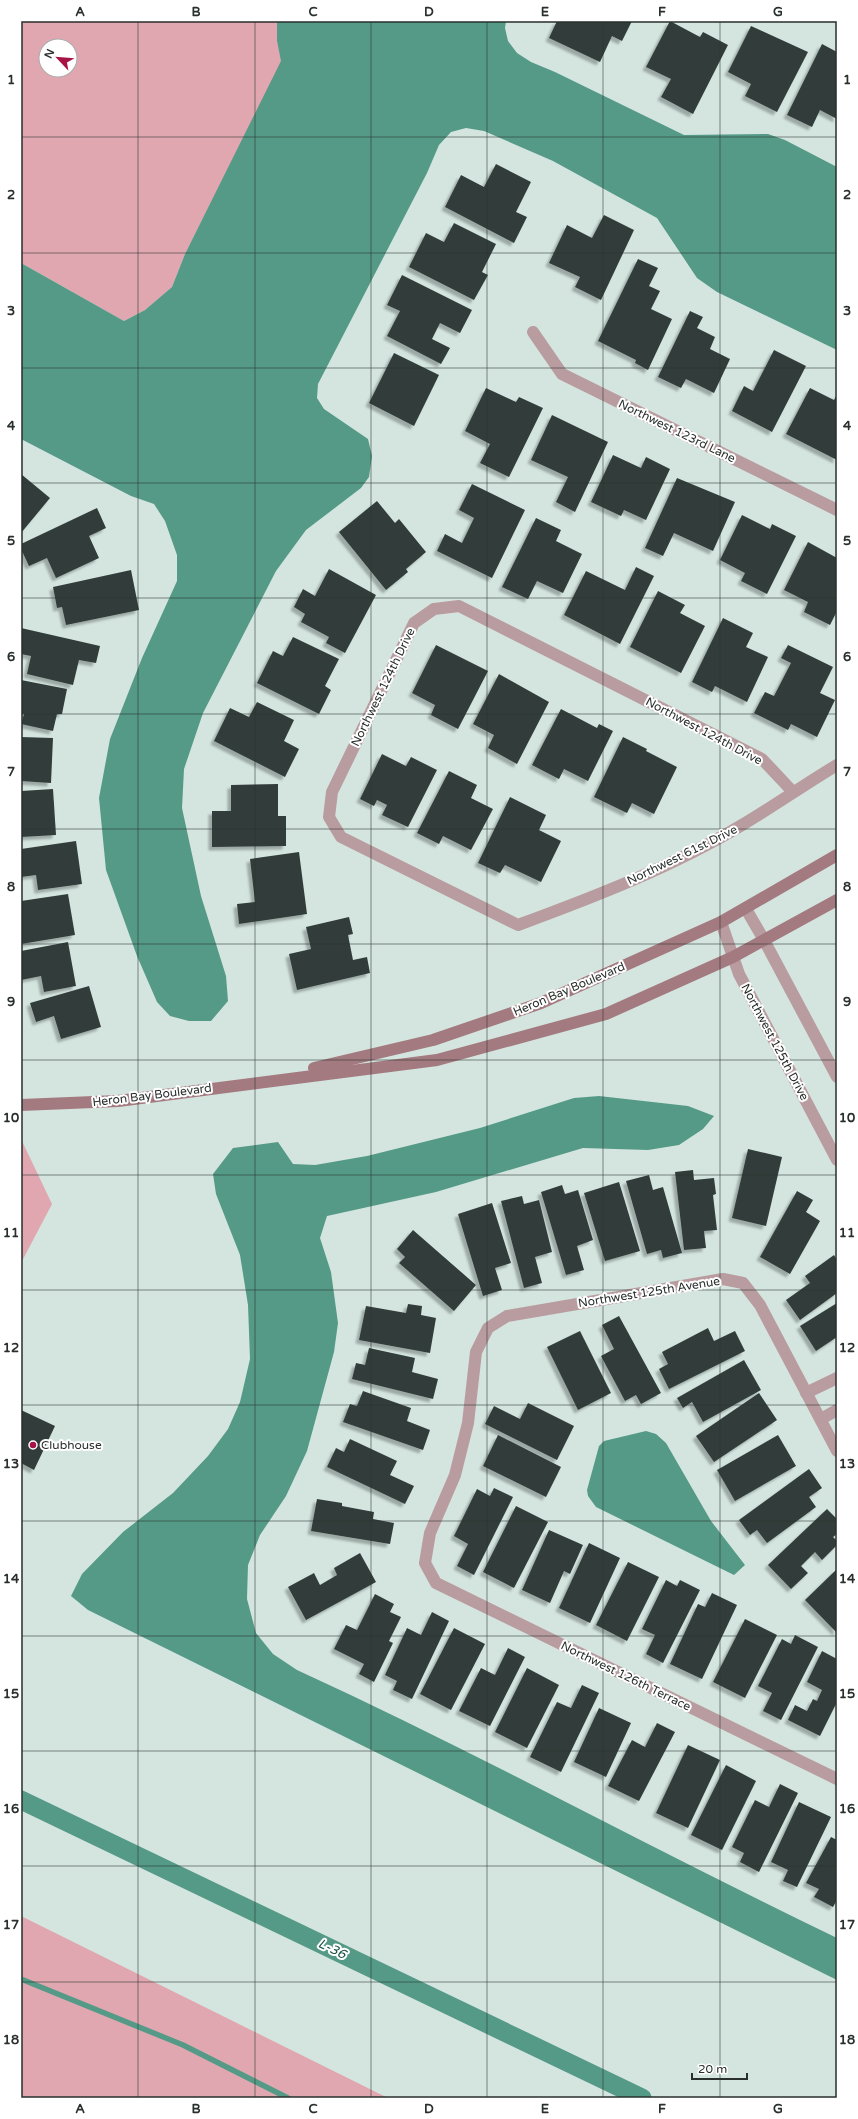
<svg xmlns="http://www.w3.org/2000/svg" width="858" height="2119" viewBox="0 0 858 2119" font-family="'Varela Round',sans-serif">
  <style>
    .green { fill: #e0a7b0; fill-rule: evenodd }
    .water { fill: #559a86 }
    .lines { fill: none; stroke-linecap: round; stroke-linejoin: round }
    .stream { stroke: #559a86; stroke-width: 5.5 }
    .canal { stroke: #559a86; stroke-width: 19 }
    .building { fill: #313e3a; filter: url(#shadow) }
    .street { stroke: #b99ca0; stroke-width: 12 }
    .secondary { stroke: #a47a81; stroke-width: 12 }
    .grid { fill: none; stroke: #282f2d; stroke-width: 1; stroke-opacity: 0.55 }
    .poi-dot { fill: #a81347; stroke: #fff; stroke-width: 1.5 }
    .labels { text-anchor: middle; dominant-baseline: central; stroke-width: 4; stroke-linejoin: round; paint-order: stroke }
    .street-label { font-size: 12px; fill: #282f2d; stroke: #fff }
    .poi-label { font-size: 12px; fill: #282f2d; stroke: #fff; text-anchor: start }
    .water-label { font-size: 13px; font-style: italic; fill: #185243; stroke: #fff }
    .neatline { fill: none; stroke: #282f2d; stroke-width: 1.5 }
    .grid-label { font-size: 13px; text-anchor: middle; font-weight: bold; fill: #282f2d }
  </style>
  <defs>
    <filter id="shadow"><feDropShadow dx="-3.5" dy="3.5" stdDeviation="1" flood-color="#0004"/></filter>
  </defs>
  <rect width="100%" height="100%" fill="#d4e5df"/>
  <g class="green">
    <path d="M21,21H277V41L282,61L185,254L172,287L145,310L124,321L21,263ZM46,46H70V70H46Z"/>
    <polygon points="21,1139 52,1204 21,1263"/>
    <polygon points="21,1916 388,2098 21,2098"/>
  </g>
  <g class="water">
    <polygon points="277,21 506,21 505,28 508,41 517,53 531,62 555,72 684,135 768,134 785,140 837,167 837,350 717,292 697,278 657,218 553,161 484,131 466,128 451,132 439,145 427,173 318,384 317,398 324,409 368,439 372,456 369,477 361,488 306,530 276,571 203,713 184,769 182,808 201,896 226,976 228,1001 211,1021 189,1021 170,1016 157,1002 137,956 106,870 99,798 110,739 142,658 177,581 177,555 165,521 154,504 131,496 21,439 21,263 124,321 145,310 172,287 185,254 281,61 277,41"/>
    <path d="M599,1096L688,1106L714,1116L703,1129L679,1145L648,1150L583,1148L436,1192L327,1216L320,1238L331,1272L338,1323L334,1352L307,1451L286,1496L260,1535L248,1565L247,1599L256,1633L273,1654L297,1670C480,1754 656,1851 837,1938V1980L88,1610L71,1596L82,1574L123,1532L173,1493L208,1456L228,1429L240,1402L250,1359L248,1305L240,1255L216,1194L213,1174L233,1148L278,1142L293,1164L315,1165L367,1156L480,1128L574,1098Z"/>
    <polygon points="646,1431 656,1434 666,1443 711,1521 745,1565 734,1575 596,1507 588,1496 587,1490 599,1446 604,1441"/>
  </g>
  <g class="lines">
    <polyline class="stream" points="21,1979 183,2045 288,2098"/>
    <polyline class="canal" points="21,1800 642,2098"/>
  </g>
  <g class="building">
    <polygon points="557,21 632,21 622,41 612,36 600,62 549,38"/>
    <polygon points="670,21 700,37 703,32 728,45 693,114 661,97 671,79 646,67"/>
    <polygon points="751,26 808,52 777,112 745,96 751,84 728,72"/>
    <polygon points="822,44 837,52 837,119 820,110 812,127 787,115"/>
    <polygon points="496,164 531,182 516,212 527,217 514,243 445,207 461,175 484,187"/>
    <polygon points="604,215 634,230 601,300 575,287 580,277 549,263 567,225 592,238"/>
    <polygon points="454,223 496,244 482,272 488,275 474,300 409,267 426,233 444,242"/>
    <polygon points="638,259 658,268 649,286 660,291 651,309 672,319 648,370 635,363 636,360 598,341"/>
    <polygon points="402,275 472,310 460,333 440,323 432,339 450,348 441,364 387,336 400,311 387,305"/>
    <polygon points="690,311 703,317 697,328 715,337 710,349 730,359 714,393 686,379 681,388 658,377"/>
    <polygon points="774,350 806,366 772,432 732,411 744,386 753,391"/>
    <polygon points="394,353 439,375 414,426 369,403"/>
    <polygon points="486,388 516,402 519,397 543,408 509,477 480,463 490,444 465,431"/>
    <polygon points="810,388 834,400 837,394 837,460 786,434"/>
    <polygon points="552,415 608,442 575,512 556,502 568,477 531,460"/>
    <polygon points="613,455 641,468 646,457 670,469 646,520 624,510 621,516 591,502"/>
    <polygon points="21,474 50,498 21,533"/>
    <polygon points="677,478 735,502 713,551 674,533 663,556 645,548"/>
    <polygon points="472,484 525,510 492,578 437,551 445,534 462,543 474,518 459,510"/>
    <polygon points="377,501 395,523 399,519 426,552 406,569 408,572 386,590 339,532"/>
    <polygon points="97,508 106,528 89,536 99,558 56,578 47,558 29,566 21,549 21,544"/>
    <polygon points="742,515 770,529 772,524 796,536 767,594 741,581 745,573 720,560"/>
    <polygon points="536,518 561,530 556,541 582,554 563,593 537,581 528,599 502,587"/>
    <polygon points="808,542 837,558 837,611 830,625 804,612 808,602 784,590"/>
    <polygon points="636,567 654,576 620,644 564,615 586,571 625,590"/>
    <polygon points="329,569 376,595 345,653 326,643 329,637 301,622 305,614 294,607 303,589 315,596"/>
    <polygon points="131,570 139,610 66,625 62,607 57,608 53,587"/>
    <polygon points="658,591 685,605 680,613 705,626 681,673 630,647"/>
    <polygon points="723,618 753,633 746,647 768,657 747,702 715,686 712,692 692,682"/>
    <polygon points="21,628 100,646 96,663 79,660 73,685 27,674 31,656 21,654"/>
    <polygon points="293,637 339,659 325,686 331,690 319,714 257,683 273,651 283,656"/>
    <polygon points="436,645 488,671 458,729 431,715 435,705 412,693"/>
    <polygon points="788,645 833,667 820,693 835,700 817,737 791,724 788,730 754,713 765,692 774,696 791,663 781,658"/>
    <polygon points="499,674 549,702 517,764 488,748 494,735 473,724"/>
    <polygon points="21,680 67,689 62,714 57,714 53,731 21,724 24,714 21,714"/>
    <polygon points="257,702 294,720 284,741 299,749 285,777 214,741 230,708 249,717"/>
    <polygon points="561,709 597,728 599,724 613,731 588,781 564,769 559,779 532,765"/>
    <polygon points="21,737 53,738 51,783 21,781"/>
    <polygon points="623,737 647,749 646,751 677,767 654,814 632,803 627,813 594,797"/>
    <polygon points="382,754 406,766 411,757 437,770 408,827 382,815 387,805 377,800 374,806 360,799"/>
    <polygon points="449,771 477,785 471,798 493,809 471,850 443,836 439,844 417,833"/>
    <polygon points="278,784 278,816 286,816 286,846 212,847 212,811 231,811 231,785"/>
    <polygon points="53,789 56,835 21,837 21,791"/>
    <polygon points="510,797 546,815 539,830 561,841 541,882 505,865 500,873 478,863"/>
    <polygon points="76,841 82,884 38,890 36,875 21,877 21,849"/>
    <polygon points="299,852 307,914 239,924 237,904 255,902 250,859"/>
    <polygon points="68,894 75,935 21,944 21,901"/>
    <polygon points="349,917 353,934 348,935 353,960 367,957 370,973 297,990 289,954 311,949 306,927"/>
    <polygon points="68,942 76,986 44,992 41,976 21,980 21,951"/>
    <polygon points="89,986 101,1027 61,1039 54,1016 36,1022 30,1003"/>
    <polygon points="748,1149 782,1157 766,1226 732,1218"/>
    <polygon points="693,1170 694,1180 714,1178 716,1194 713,1195 717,1230 704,1231 706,1248 684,1250 675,1172"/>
    <polygon points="649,1175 653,1190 663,1187 682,1253 663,1258 661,1250 647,1254 626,1181"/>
    <polygon points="619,1182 640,1251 605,1261 584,1193"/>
    <polygon points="562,1185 565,1194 578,1190 593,1240 577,1246 584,1270 566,1275 541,1192"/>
    <polygon points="797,1191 813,1200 806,1212 820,1221 790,1274 760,1257"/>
    <polygon points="522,1196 524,1204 539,1200 552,1252 535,1257 542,1283 524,1288 501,1201"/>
    <polygon points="492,1203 511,1263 495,1268 502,1290 483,1296 458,1214"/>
    <polygon points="413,1230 476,1285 454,1311 399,1263 405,1257 397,1249"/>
    <polygon points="834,1255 837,1260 837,1293 800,1320 786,1300 810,1283 805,1276"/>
    <polygon points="837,1303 837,1337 816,1351 800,1326"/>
    <polygon points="408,1304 422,1306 421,1315 436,1318 430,1353 359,1340 366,1306 406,1313"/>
    <polygon points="619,1316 661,1393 641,1404 636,1395 625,1401 601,1356 614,1349 602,1325"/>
    <polygon points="708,1328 714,1341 735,1331 745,1351 669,1389 659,1369 668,1364 662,1352"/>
    <polygon points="580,1331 611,1393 578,1410 547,1347"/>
    <polygon points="369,1348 415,1358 412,1372 438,1379 433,1399 352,1379 356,1363 365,1365"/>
    <polygon points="744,1360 761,1390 703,1422 692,1402 683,1408 677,1398"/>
    <polygon points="363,1391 411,1408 407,1421 430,1430 423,1450 343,1422 350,1404 357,1406"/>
    <polygon points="759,1393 777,1420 714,1462 696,1436"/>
    <polygon points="528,1403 574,1426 557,1460 485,1424 494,1406 520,1419"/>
    <polygon points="21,1410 55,1426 34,1470 21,1463"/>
    <polygon points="498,1435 561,1467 546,1497 483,1466"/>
    <polygon points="778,1435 796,1466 735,1501 717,1470"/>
    <polygon points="350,1439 397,1461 390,1475 414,1486 405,1504 327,1467 336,1448 344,1452"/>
    <polygon points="809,1469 822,1488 809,1497 816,1507 767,1543 757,1530 750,1535 739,1520"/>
    <polygon points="494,1488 513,1497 474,1575 457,1566 468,1544 454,1536 477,1489 490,1496"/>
    <polygon points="317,1499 342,1503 342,1506 374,1512 373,1519 394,1523 390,1544 311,1531"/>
    <polygon points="516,1506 548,1522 514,1588 483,1572"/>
    <polygon points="827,1509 837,1519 837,1534 833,1537 837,1541 837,1545 822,1560 815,1552 801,1566 808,1573 791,1589 768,1565"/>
    <polygon points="549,1530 583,1545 570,1574 564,1571 550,1603 522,1590"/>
    <polygon points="589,1543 620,1558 590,1623 559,1608"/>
    <polygon points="360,1553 376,1582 306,1620 288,1587 314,1573 320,1585 337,1575 334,1568"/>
    <polygon points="628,1562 659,1577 627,1641 596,1625"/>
    <polygon points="837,1569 837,1633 805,1600"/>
    <polygon points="666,1580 677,1586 680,1580 700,1590 663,1663 646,1654 655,1635 642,1629"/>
    <polygon points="712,1593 737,1605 702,1679 670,1664 698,1604 705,1607"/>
    <polygon points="375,1594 394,1604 390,1612 401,1617 389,1641 393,1643 374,1682 359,1674 364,1664 334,1649 346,1625 357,1630"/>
    <polygon points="432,1612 449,1621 412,1699 393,1690 397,1681 385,1675 407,1628 421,1635"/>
    <polygon points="745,1619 777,1635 745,1698 713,1682"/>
    <polygon points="454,1628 485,1644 451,1710 420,1694"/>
    <polygon points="795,1635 818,1647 781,1720 763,1711 772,1693 758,1686 782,1639 791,1644"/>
    <polygon points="508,1648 525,1657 490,1726 459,1711 481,1668 495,1675"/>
    <polygon points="822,1651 837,1659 837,1702 820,1736 788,1720 795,1705 807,1711 813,1699 817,1701 822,1690 807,1682"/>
    <polygon points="527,1668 559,1685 527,1748 495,1732"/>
    <polygon points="582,1685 599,1693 561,1772 530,1757 557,1702 571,1708"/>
    <polygon points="599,1708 631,1723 606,1777 574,1762"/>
    <polygon points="657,1723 675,1732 639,1801 608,1786 632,1740 645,1747"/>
    <polygon points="688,1745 720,1760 688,1828 656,1813"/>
    <polygon points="726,1765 756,1781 722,1850 691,1835"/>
    <polygon points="780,1784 798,1793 759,1872 740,1862 744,1853 732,1847 755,1800 769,1807"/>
    <polygon points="799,1802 831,1817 797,1887 783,1881 788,1870 771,1862"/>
    <polygon points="831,1837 837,1840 837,1900 833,1907 814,1897 819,1889 806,1883"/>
  </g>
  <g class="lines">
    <g class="street">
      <polyline points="533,332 562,374 837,510"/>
      <path d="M793,792L762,759L459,606L434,609L414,623L332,792L329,817L341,837L518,925C594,897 672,867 742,825C774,806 805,784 837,765"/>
      <polyline points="746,909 764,940 837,1077"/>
      <polyline points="721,922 739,974 837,1160"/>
      <polyline points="806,1393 837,1378"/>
      <polyline points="821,1419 837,1410"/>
      <polyline points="837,1451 760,1305 743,1283 723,1279 507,1316 488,1328 476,1352 468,1423 455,1475 430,1533 425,1563 436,1583 837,1779"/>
    </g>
    <g class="secondary">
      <polyline points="314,1068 433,1040 541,1003 721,922 837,855"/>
      <polyline points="21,1105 118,1101 437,1060 606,1014 733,957 837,900"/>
    </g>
  </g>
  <path class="grid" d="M138,21V2098M255,21V2098M371,21V2098M487,21V2098M603,21V2098M720,21V2098M21,137H837M21,253H837M21,368H837M21,483H837M21,598H837M21,714H837M21,829H837M21,944H837M21,1060H837M21,1175H837M21,1290H837M21,1405H837M21,1521H837M21,1636H837M21,1751H837M21,1866H837M21,1982H837"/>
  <circle class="poi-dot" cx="33" cy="1445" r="4"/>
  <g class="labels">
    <g class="street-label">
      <text transform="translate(677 431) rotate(26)">Northwest 123rd Lane</text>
      <text transform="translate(383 687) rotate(-64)">Northwest 124th Drive</text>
      <text transform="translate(704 731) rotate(28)">Northwest 124th Drive</text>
      <text transform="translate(682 855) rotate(-26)">Northwest 61st Drive</text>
      <text transform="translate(569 989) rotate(-23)">Heron Bay Boulevard</text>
      <text transform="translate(775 1042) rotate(62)">Northwest 125th Drive</text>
      <text transform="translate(152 1095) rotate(-7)">Heron Bay Boulevard</text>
      <text transform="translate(649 1292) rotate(-9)">Northwest 125th Avenue</text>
      <text transform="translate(626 1676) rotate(26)">Northwest 126th Terrace</text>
    </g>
    <g class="poi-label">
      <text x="41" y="1445">Clubhouse</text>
    </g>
    <g class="water-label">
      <text transform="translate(332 1949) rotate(26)">L-36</text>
    </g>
  </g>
  <rect width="858" height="2119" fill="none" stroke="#ffffff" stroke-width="44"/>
  <g transform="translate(58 58) rotate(296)"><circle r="19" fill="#ffffff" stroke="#a9acab"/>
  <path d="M0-3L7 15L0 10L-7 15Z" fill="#a81347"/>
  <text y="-6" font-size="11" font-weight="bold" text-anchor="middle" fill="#282f2d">N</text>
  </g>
  <path d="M692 2073v6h55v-6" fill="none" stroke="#282f2d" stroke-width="2"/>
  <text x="698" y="2073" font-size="12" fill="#282f2d" stroke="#ffffff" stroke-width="3" paint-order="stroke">20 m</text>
  <rect x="22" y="22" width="814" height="2075" class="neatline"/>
  <g class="grid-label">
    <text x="80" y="16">A</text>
    <text x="196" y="16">B</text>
    <text x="313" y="16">C</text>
    <text x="429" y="16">D</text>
    <text x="545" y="16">E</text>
    <text x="662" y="16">F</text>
    <text x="778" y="16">G</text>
    <text x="11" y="84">1</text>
    <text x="847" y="84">1</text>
    <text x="11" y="199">2</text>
    <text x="847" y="199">2</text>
    <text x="11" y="315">3</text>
    <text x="847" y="315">3</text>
    <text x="11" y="430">4</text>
    <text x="847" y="430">4</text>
    <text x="11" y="545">5</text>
    <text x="847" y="545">5</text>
    <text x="11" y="661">6</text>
    <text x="847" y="661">6</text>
    <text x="11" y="776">7</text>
    <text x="847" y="776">7</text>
    <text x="11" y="891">8</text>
    <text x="847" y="891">8</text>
    <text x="11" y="1006">9</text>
    <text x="847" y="1006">9</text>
    <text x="11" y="1122">10</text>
    <text x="847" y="1122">10</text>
    <text x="11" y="1237">11</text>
    <text x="847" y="1237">11</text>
    <text x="11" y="1352">12</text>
    <text x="847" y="1352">12</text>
    <text x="11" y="1468">13</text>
    <text x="847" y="1468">13</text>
    <text x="11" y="1583">14</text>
    <text x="847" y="1583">14</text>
    <text x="11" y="1698">15</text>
    <text x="847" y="1698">15</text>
    <text x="11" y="1813">16</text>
    <text x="847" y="1813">16</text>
    <text x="11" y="1929">17</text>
    <text x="847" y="1929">17</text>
    <text x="11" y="2044">18</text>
    <text x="847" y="2044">18</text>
    <text x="80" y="2113">A</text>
    <text x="196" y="2113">B</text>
    <text x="313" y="2113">C</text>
    <text x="429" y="2113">D</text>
    <text x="545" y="2113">E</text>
    <text x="662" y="2113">F</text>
    <text x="778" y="2113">G</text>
  </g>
</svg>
